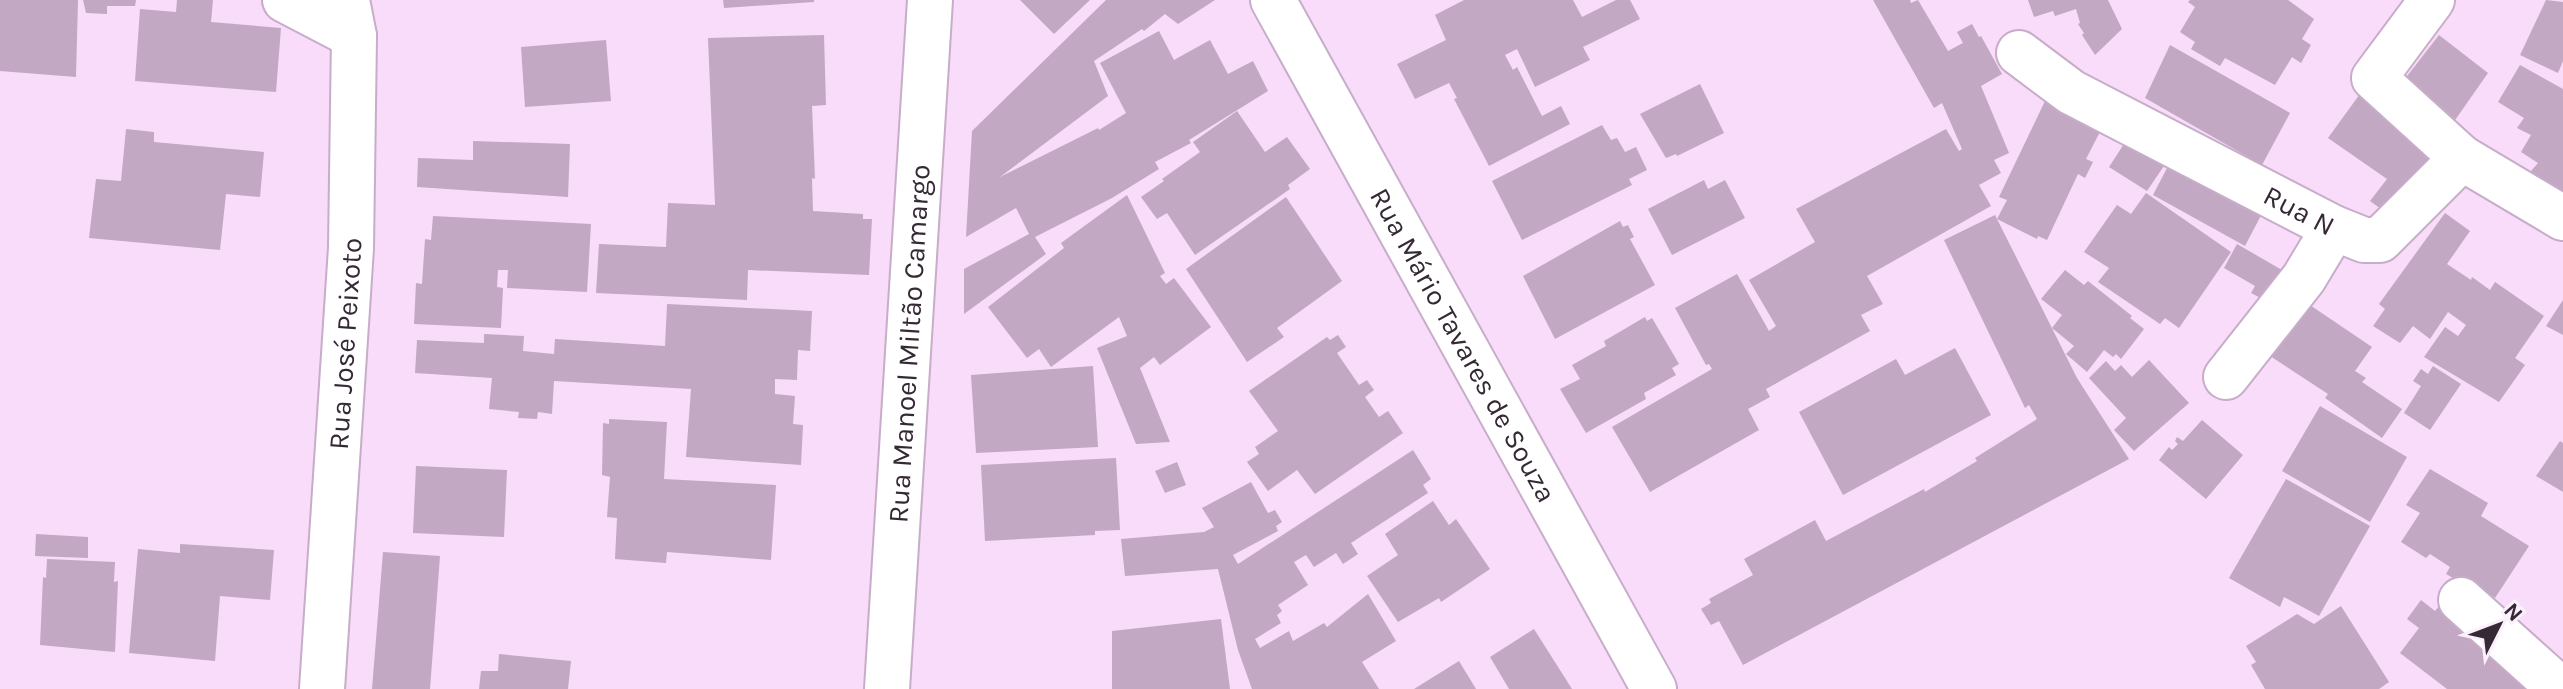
<svg xmlns="http://www.w3.org/2000/svg" width="2563" height="689" viewBox="0 0 2563 689" font-family="Karla,sans-serif">
  <style>
    .building { fill: #c2a8c3 }
    .lines { fill: none; stroke-linecap: round; stroke-linejoin: round }
    .minor-casing { stroke: #c7adc9; stroke-width: 48 }
    .minor { stroke: #fff; stroke-width: 44 }
    .labels { text-anchor: middle; dominant-baseline: central; stroke-width: 7; stroke-linejoin: round; paint-order: stroke }
    .street-label { font-size: 28px; fill: #342934; stroke: #fbf0fc }
  </style>
  <rect width="100%" height="100%" fill="#f8dcf9"/>
  <g class="building">
    <polygon points="0,0 78,0 76,77 0,71"/>
    <polygon points="83,0 136,0 135,6 107,6 107,14 86,13"/>
    <polygon points="177,0 213,0 211,22 281,28 276,92 135,81 140,9 176,12"/>
    <polygon points="723,0 814,0 814,2 724,8"/>
    <polygon points="1020,0 1090,0 1054,34"/>
    <polygon points="1106,0 1215,0 1178,24 1165,14 1144,31 1142,29 1094,61 1108,96 1000,177 1098,128 1099,130 1126,113 1100,63 1159,31 1174,60 1210,40 1228,74 1253,61 1268,91 1189,140 1191,143 1155,162 1159,169 1112,198 1035,237 1046,254 964,314 964,269 1029,234 1016,208 966,237 972,131"/>
    <polygon points="1464,0 1573,0 1582,17 1616,0 1630,0 1640,19 1583,47 1590,60 1535,87 1517,49 1505,55 1513,70 1517,67 1542,116 1561,106 1570,124 1489,166 1454,99 1457,98 1449,83 1415,99 1397,64 1446,40 1435,15"/>
    <polygon points="1873,0 1910,0 1911,3 1918,0 1948,51 1963,43 1957,32 1972,24 1979,37 1981,36 2002,74 1981,86 2009,153 1994,160 2001,173 1979,185 1991,206 1867,276 1883,304 1861,315 1870,331 1766,389 1770,397 1748,409 1759,430 1650,492 1612,427 1712,369 1709,364 1706,365 1675,308 1737,274 1769,331 1776,326 1749,280 1815,242 1796,209 1946,129 1959,151 1962,149 1942,103 1934,108"/>
    <polygon points="2028,0 2108,0 2122,29 2095,55 2082,35 2084,33 2078,24 2080,23 2076,9 2055,16 2053,11 2034,17"/>
    <polygon points="2190,0 2288,0 2314,19 2302,39 2311,45 2301,63 2292,57 2275,85 2225,58 2220,66 2191,49 2195,42 2180,32 2195,7 2188,2"/>
    <polygon points="2546,0 2563,2 2563,61 2558,73 2520,55"/>
    <polygon points="824,35 826,105 812,106 815,179 812,178 813,211 863,214 863,219 872,219 869,275 748,270 747,300 596,293 599,244 666,247 668,203 715,205 708,38"/>
    <polygon points="2439,35 2488,73 2453,123 2397,89"/>
    <polygon points="606,40 611,101 525,107 521,47"/>
    <polygon points="2170,45 2290,113 2262,165 2145,98"/>
    <polygon points="2520,65 2563,89 2563,197 2531,171 2538,163 2521,152 2531,135 2517,128 2524,118 2498,102"/>
    <polygon points="1700,84 1724,133 1677,156 1676,154 1666,158 1640,114"/>
    <polygon points="2365,87 2444,149 2392,217 2370,201 2387,179 2328,138"/>
    <polygon points="2045,101 2102,128 2086,159 2093,162 2085,178 2078,174 2047,240 2038,236 2037,239 1997,219 2007,200 1999,197"/>
    <polygon points="1237,111 1265,152 1287,137 1310,169 1288,185 1290,189 1195,255 1167,213 1157,219 1141,197 1164,181 1162,179 1200,152 1193,142"/>
    <polygon points="1602,125 1611,140 1617,138 1625,152 1636,147 1647,170 1629,179 1632,185 1522,240 1492,181"/>
    <polygon points="126,129 154,132 154,142 264,152 260,197 226,194 220,250 89,238 96,179 121,181"/>
    <polygon points="2133,130 2176,148 2147,191 2109,167"/>
    <polygon points="473,141 570,144 568,197 417,187 418,158 473,160"/>
    <polygon points="2177,149 2269,200 2245,246 2153,195"/>
    <polygon points="1704,180 1708,189 1725,180 1745,218 1672,255 1648,209"/>
    <polygon points="2146,193 2231,252 2179,328 2165,318 2160,324 2098,282 2109,268 2084,252 2117,205 2131,214"/>
    <polygon points="1127,195 1165,273 1160,276 1166,284 1174,278 1211,327 1160,365 1154,357 1140,368 1170,442 1136,444 1097,348 1127,336 1119,317 1051,367 1039,349 1027,358 988,307 1064,248 1061,243"/>
    <polygon points="1286,197 1342,281 1277,328 1284,337 1247,362 1186,269"/>
    <polygon points="2445,213 2470,231 2447,264 2471,280 2472,277 2490,290 2495,282 2544,316 2515,358 2525,365 2499,402 2424,357 2445,327 2458,336 2466,325 2448,312 2430,339 2413,326 2400,343 2373,326 2385,309 2379,304"/>
    <polygon points="1995,215 2077,378 2129,459 1743,665 1719,621 1711,625 1701,609 1711,603 1709,599 1753,575 1744,559 1815,520 1826,541 1924,489 1925,492 1977,461 1975,458 2037,419 2029,405 2025,408 1944,240"/>
    <polygon points="433,216 591,224 587,292 507,288 508,270 498,270 497,287 503,288 501,328 414,324 416,283 422,284 425,239 431,240"/>
    <polygon points="1620,221 1623,227 1628,225 1634,237 1630,239 1655,285 1555,339 1523,276"/>
    <polygon points="2237,244 2289,274 2272,304 2251,293 2255,286 2224,268"/>
    <polygon points="2065,270 2084,285 2088,281 2132,316 2130,318 2144,329 2121,359 2116,354 2113,357 2104,350 2087,372 2066,354 2074,346 2052,328 2062,315 2041,299"/>
    <polygon points="2301,299 2372,347 2355,371 2366,378 2362,382 2402,409 2382,438 2325,398 2328,394 2264,352"/>
    <polygon points="2563,300 2563,335 2546,326"/>
    <polygon points="667,304 812,311 810,351 798,350 797,380 775,379 775,394 795,396 793,424 803,425 801,465 686,457 691,389 554,381 552,414 538,412 537,419 518,418 519,412 489,409 492,378 415,373 417,340 484,343 484,334 524,336 523,351 554,354 555,339 665,346"/>
    <polygon points="1645,317 1647,321 1652,318 1679,364 1672,368 1676,375 1644,393 1646,399 1586,433 1560,389 1580,379 1572,365 1606,346 1604,341"/>
    <polygon points="1338,335 1346,347 1337,353 1359,385 1367,380 1374,390 1365,397 1379,417 1388,411 1403,433 1315,494 1297,470 1268,491 1247,462 1259,454 1255,447 1278,431 1249,391 1327,337 1330,340"/>
    <polygon points="1955,348 1991,415 1843,495 1799,412 1896,359 1905,375"/>
    <polygon points="2149,360 2189,403 2134,451 2114,430 2126,418 2089,378 2106,361 2115,371 2121,365 2132,377"/>
    <polygon points="1093,366 1098,447 976,453 971,375"/>
    <polygon points="2433,366 2461,384 2430,430 2404,413 2421,386 2413,381 2421,369 2428,374"/>
    <polygon points="2320,406 2407,457 2370,522 2282,471"/>
    <polygon points="609,419 667,422 664,479 776,485 771,560 667,552 666,563 615,559 617,518 607,517 610,477 602,475 603,423 609,424"/>
    <polygon points="2202,420 2243,455 2206,499 2159,460 2169,447 2172,450 2178,444 2175,441 2177,437 2183,441"/>
    <polygon points="2560,441 2563,443 2563,492 2536,476"/>
    <polygon points="1413,450 1431,479 1423,485 1428,493 1351,543 1358,554 1343,564 1336,553 1314,567 1306,555 1294,562 1308,585 1278,605 1282,611 1277,615 1281,623 1255,639 1260,648 1289,631 1293,641 1324,623 1327,627 1368,594 1396,641 1362,662 1379,689 1252,689 1238,650 1218,569 1125,576 1121,539 1204,532 1214,527 1202,508 1251,482 1268,513 1275,510 1282,522 1276,526 1278,531 1233,555 1238,564"/>
    <polygon points="1116,458 1120,530 1095,531 1095,535 985,541 981,465"/>
    <polygon points="1177,462 1186,485 1165,493 1155,471"/>
    <polygon points="416,466 507,470 504,537 413,533"/>
    <polygon points="2430,469 2488,503 2481,516 2529,546 2495,598 2468,581 2465,585 2446,574 2450,567 2430,554 2426,558 2401,542 2420,513 2406,505"/>
    <polygon points="2286,479 2370,526 2319,616 2284,597 2280,607 2229,578"/>
    <polygon points="1433,501 1449,525 1456,519 1490,569 1441,602 1439,598 1398,622 1367,576 1398,555 1385,534"/>
    <polygon points="36,534 88,537 88,558 35,556"/>
    <polygon points="180,544 274,550 270,600 220,596 215,661 129,653 138,549 180,553"/>
    <polygon points="383,552 440,556 430,689 372,689"/>
    <polygon points="47,559 115,562 114,582 118,581 115,652 40,645 43,577 46,578"/>
    <polygon points="2421,600 2435,611 2444,600 2528,689 2447,689 2400,653 2419,628 2407,619"/>
    <polygon points="2341,606 2389,682 2379,689 2265,689 2251,665 2256,662 2246,646 2297,614 2314,624"/>
    <polygon points="1221,619 1230,689 1112,689 1112,631"/>
    <polygon points="1534,629 1572,689 1509,689 1490,657"/>
    <polygon points="499,654 571,661 568,689 479,689 481,671 498,671"/>
    <polygon points="1459,661 1476,689 1414,689"/>
  </g>
  <g class="lines">
    <g class="minor-casing">
      <g id="minor">
        <polyline points="285,0 354,36"/>
        <path id="s1" d="M1273,0L1654,689"/>
        <polyline points="2432,0 2374,78 2462,158"/>
        <path id="s2" d="M2019,53L2071,92L2334,228L2364,240H2380L2462,158L2563,218"/>
        <polyline points="2226,377 2304,278 2334,228"/>
        <polyline points="2461,600 2560,689"/>
        <path id="s3" d="M322,689L351,248L354,36L347,0"/>
        <path id="s4" d="M887,689L930,0"/>
      </g>
    </g>
    <use href="#minor" class="minor"/>
  </g>
  <g class="labels">
    <g class="street-label">
      <text stroke="none"><textPath href="#s2" startOffset="322">Rua N</textPath></text>
      <text stroke="none"><textPath href="#s3" startOffset="346">Rua José Peixoto</textPath></text>
      <text stroke="none"><textPath href="#s4" startOffset="346">Rua Manoel Miltão Camargo</textPath></text>
      <text stroke="none"><textPath href="#s1" startOffset="394">Rua Mário Tavares de Souza</textPath></text>
    </g>
  </g>
  <g transform="translate(2499 625) rotate(48)" stroke="#fbf0fc" stroke-width="6" paint-order="stroke">
  <path d="M0-6L14 30L0 20L-14 30Z" fill="#342934"/>
  <text y="-12" font-size="22" font-weight="bold" text-anchor="middle" fill="#342934">N</text>
  </g>
</svg>
